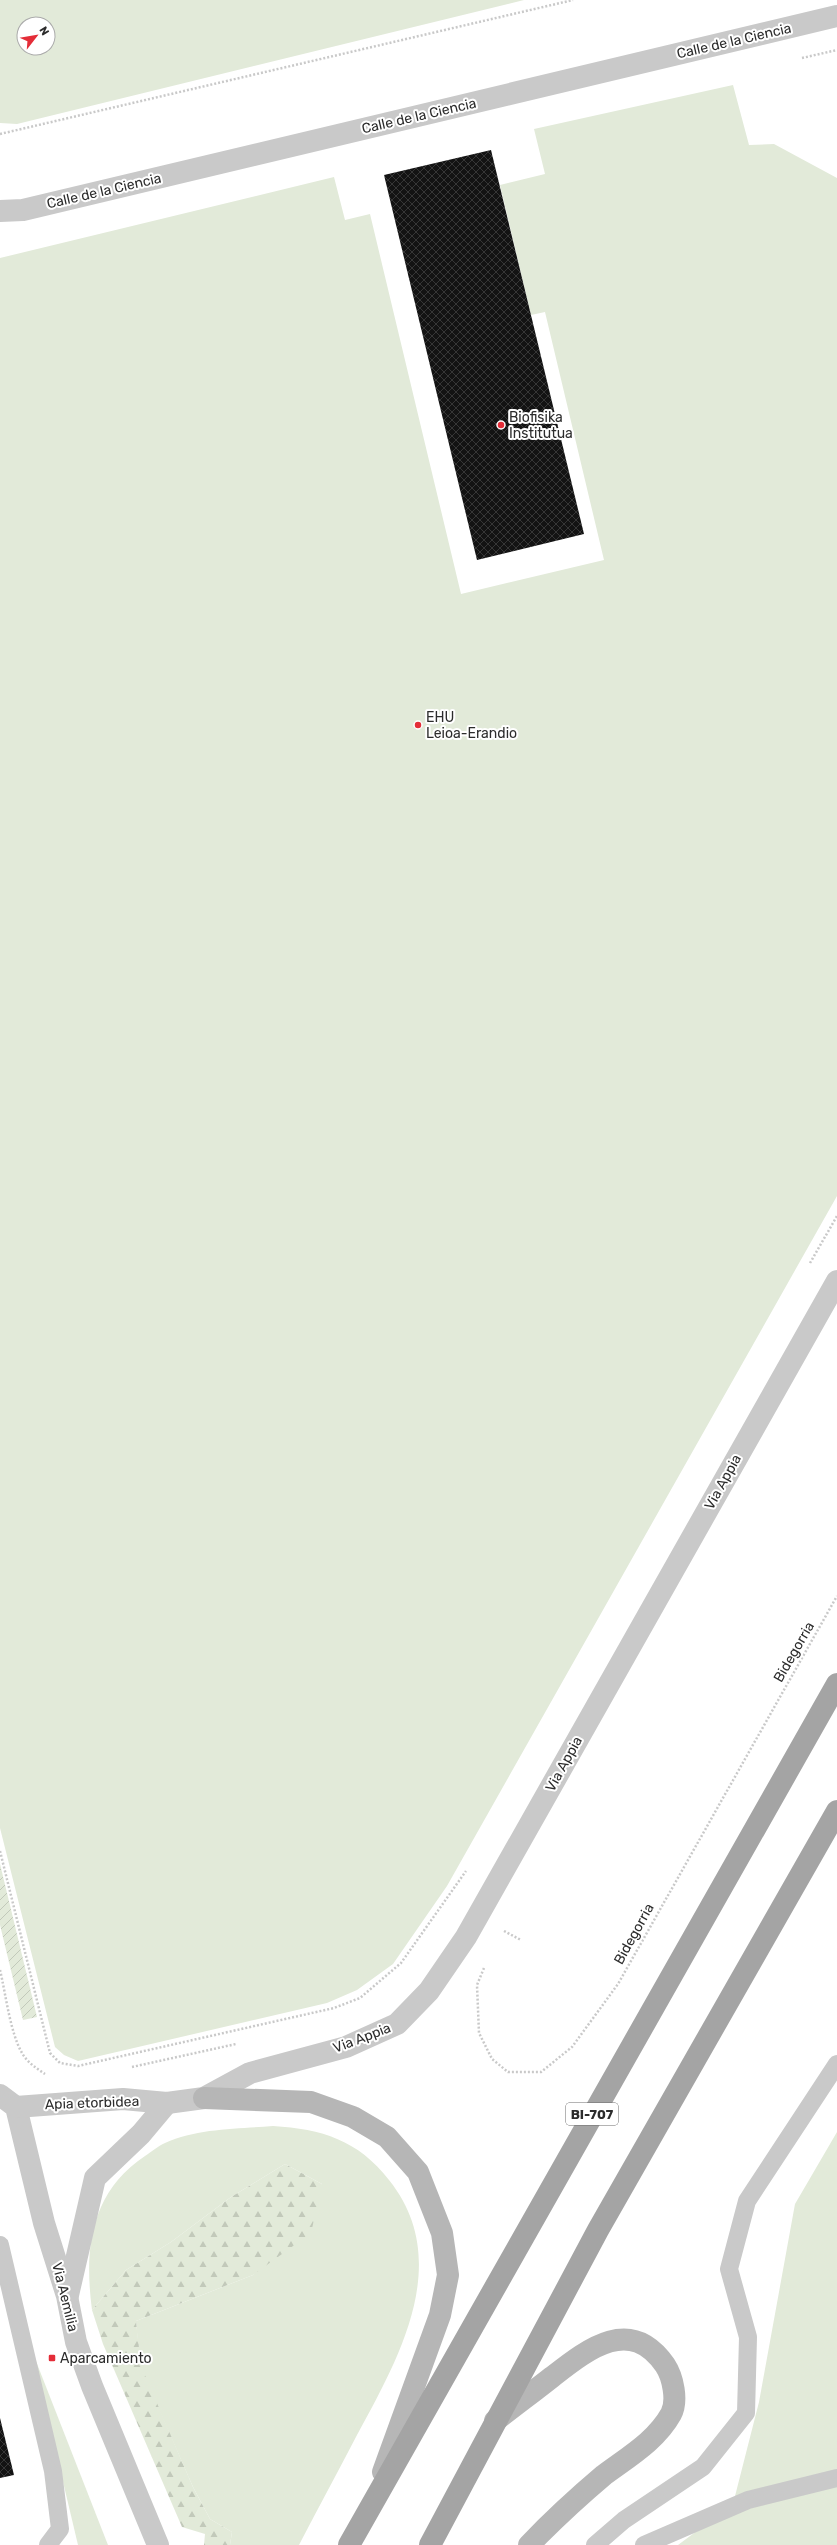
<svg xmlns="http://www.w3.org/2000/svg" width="837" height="2545" viewBox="0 0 837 2545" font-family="Rubik,sans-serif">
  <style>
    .grass { fill: #e2ead9; fill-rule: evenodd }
    .forest { fill: url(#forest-firs) }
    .garden { fill: url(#garden-furrows) }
    .building { fill: url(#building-cross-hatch) }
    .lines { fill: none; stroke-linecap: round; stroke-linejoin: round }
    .path { stroke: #c9c9c9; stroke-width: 2.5; stroke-dasharray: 2 2; stroke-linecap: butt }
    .lane { stroke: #c9c9c9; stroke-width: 18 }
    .street { stroke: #c9c9c9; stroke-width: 22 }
    .secondary { stroke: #b6b6b6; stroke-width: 22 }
    .primary { stroke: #a4a4a4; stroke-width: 22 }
    .poi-dot { fill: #e42d38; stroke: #fff; stroke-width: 1.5 }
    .labels { text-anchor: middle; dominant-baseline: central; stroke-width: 4; stroke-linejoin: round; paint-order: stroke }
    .shield { fill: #fff; stroke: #6b6b6b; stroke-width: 1 }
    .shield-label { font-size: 13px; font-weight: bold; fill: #2c2c2c }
    .street-label { font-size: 14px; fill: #2c2c2c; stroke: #fff }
    .poi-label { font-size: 14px; fill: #2c2c2c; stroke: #fff; text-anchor: start }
  </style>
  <defs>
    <pattern id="forest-firs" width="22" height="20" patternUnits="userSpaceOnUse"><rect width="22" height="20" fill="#e2ead9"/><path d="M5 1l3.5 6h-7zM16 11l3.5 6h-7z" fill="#c2c9ba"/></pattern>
    <pattern id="garden-furrows" width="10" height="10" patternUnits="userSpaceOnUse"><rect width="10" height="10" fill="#e2ead9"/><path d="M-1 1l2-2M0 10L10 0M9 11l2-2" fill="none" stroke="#c2c9ba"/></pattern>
    <pattern id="building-cross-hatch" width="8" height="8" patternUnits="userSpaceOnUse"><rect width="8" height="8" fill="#131313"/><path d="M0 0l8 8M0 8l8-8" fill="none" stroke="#363636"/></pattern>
  </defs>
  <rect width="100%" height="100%" fill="#fff"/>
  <g class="grass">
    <path d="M0,0H524L17,124L0,123ZM24,24H48V48H24Z"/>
    <polygon points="733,85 749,145 774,144 837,178 837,1196 447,1886 393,1964 357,1990 327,2003 78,2061 64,2055 55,2047 0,1828 0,258 334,177 345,220 370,214 461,594 604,560 545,312 531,315 500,185 545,174 534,129"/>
    <path d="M273,2126C322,2129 358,2140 389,2180C454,2261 399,2358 357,2435C338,2472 318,2508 299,2545H230L232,2532L210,2519L193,2487L140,2366L136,2321L253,2275L322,2184L285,2164L231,2197L171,2242L126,2270L92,2310C84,2249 90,2193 145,2156C151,2152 158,2146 165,2143C198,2128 238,2129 273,2126Z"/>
    <polygon points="837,2132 837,2545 678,2545 733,2504 759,2402 795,2204"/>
    <polygon points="32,2351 108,2545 78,2545"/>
  </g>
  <polygon class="forest" points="285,2164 322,2184 311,2233 253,2275 136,2321 141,2366 193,2487 210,2519 232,2532 230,2545 204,2545 205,2534 182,2527 103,2344 92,2310 126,2270 171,2242 231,2197"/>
  <polygon class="garden" points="0,1864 37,2017 23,2020 0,1925"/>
  <g class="building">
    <polygon points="491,150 584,534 477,560 384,175"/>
    <polygon points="0,2418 14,2475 0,2478"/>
  </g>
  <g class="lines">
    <g class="path">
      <polyline points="802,58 837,50"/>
      <polyline points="0,134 573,0"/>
      <polyline points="810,1263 837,1216"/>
      <polyline points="0,1851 50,2053 60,2063 78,2066 334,2008 360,1998 401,1963 466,1871"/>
      <polyline points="504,1931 521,1940"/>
      <polyline points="484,1968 477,1985 479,2033 492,2059 508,2072 541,2072 572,2047 618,1984 837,1596"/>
      <path d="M0,1970C6,1995 10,2032 22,2053C27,2062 36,2068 45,2074"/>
      <polyline points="132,2067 236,2044"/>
    </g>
    <g class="lane">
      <polyline points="0,2245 53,2471 60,2529 48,2545"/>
      <polyline points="595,2545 624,2520 703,2467 746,2413 748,2337 729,2269 747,2201 837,2064"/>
      <polyline points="644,2545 748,2500 837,2478"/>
    </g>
    <g class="street">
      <polyline points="0,211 23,210 837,16"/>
      <polyline points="0,2095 16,2107 44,2223 67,2296 76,2342 92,2386 158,2545"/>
      <polyline points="16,2107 123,2099 167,2103 204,2098 250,2073 346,2047 397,2024 429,1991 466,1937 837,1281"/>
      <polyline points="68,2295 95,2178 141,2134 167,2103"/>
    </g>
    <g class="secondary">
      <polyline points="204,2098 311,2102 353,2117 387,2137 418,2172 442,2233 448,2275 440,2315 383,2472"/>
      <path d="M495,2421C514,2406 533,2392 552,2377C588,2349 630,2315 665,2365C673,2377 678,2401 671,2414C656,2441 628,2457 604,2475C578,2497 553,2520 529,2545"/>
    </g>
    <g class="primary">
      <polyline points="349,2545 837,1684"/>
      <polyline points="430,2545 598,2230 837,1811"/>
    </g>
  </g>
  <g class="poi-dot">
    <circle cx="501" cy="425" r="4"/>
    <circle cx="418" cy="725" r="4"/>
    <rect x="48" y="2354" width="8" height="8" rx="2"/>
  </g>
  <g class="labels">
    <rect class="shield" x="566" y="2103" width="52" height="22" rx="3"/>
    <g class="shield-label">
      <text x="592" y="2114">BI-707</text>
    </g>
    <g class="street-label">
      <text transform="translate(734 41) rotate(-13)">Calle de la Ciencia</text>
      <text transform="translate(419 116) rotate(-13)">Calle de la Ciencia</text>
      <text transform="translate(104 191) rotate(-13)">Calle de la Ciencia</text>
      <text transform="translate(723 1482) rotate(-61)">Via Appia</text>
      <text transform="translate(794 1652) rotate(-60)">Bidegorria</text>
      <text transform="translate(564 1764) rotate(-61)">Via Appia</text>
      <text transform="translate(634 1934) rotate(-61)">Bidegorria</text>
      <text transform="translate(362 2038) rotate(-21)">Via Appia</text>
      <text transform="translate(92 2103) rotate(-2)">Apia etorbidea</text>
      <text transform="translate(65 2297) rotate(76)">Via Aemilia</text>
    </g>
    <g class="poi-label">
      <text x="509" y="417">Biofisika<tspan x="509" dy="16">Institutua</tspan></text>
      <text x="426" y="717">EHU<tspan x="426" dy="16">Leioa-Erandio</tspan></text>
      <text x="60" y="2358">Aparcamiento</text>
    </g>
  </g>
  <g transform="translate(36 36) rotate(59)"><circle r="19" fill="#ffffff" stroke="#ababab"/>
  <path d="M0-3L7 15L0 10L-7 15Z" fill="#e42d38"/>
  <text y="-6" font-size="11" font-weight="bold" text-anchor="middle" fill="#2c2c2c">N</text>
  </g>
</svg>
